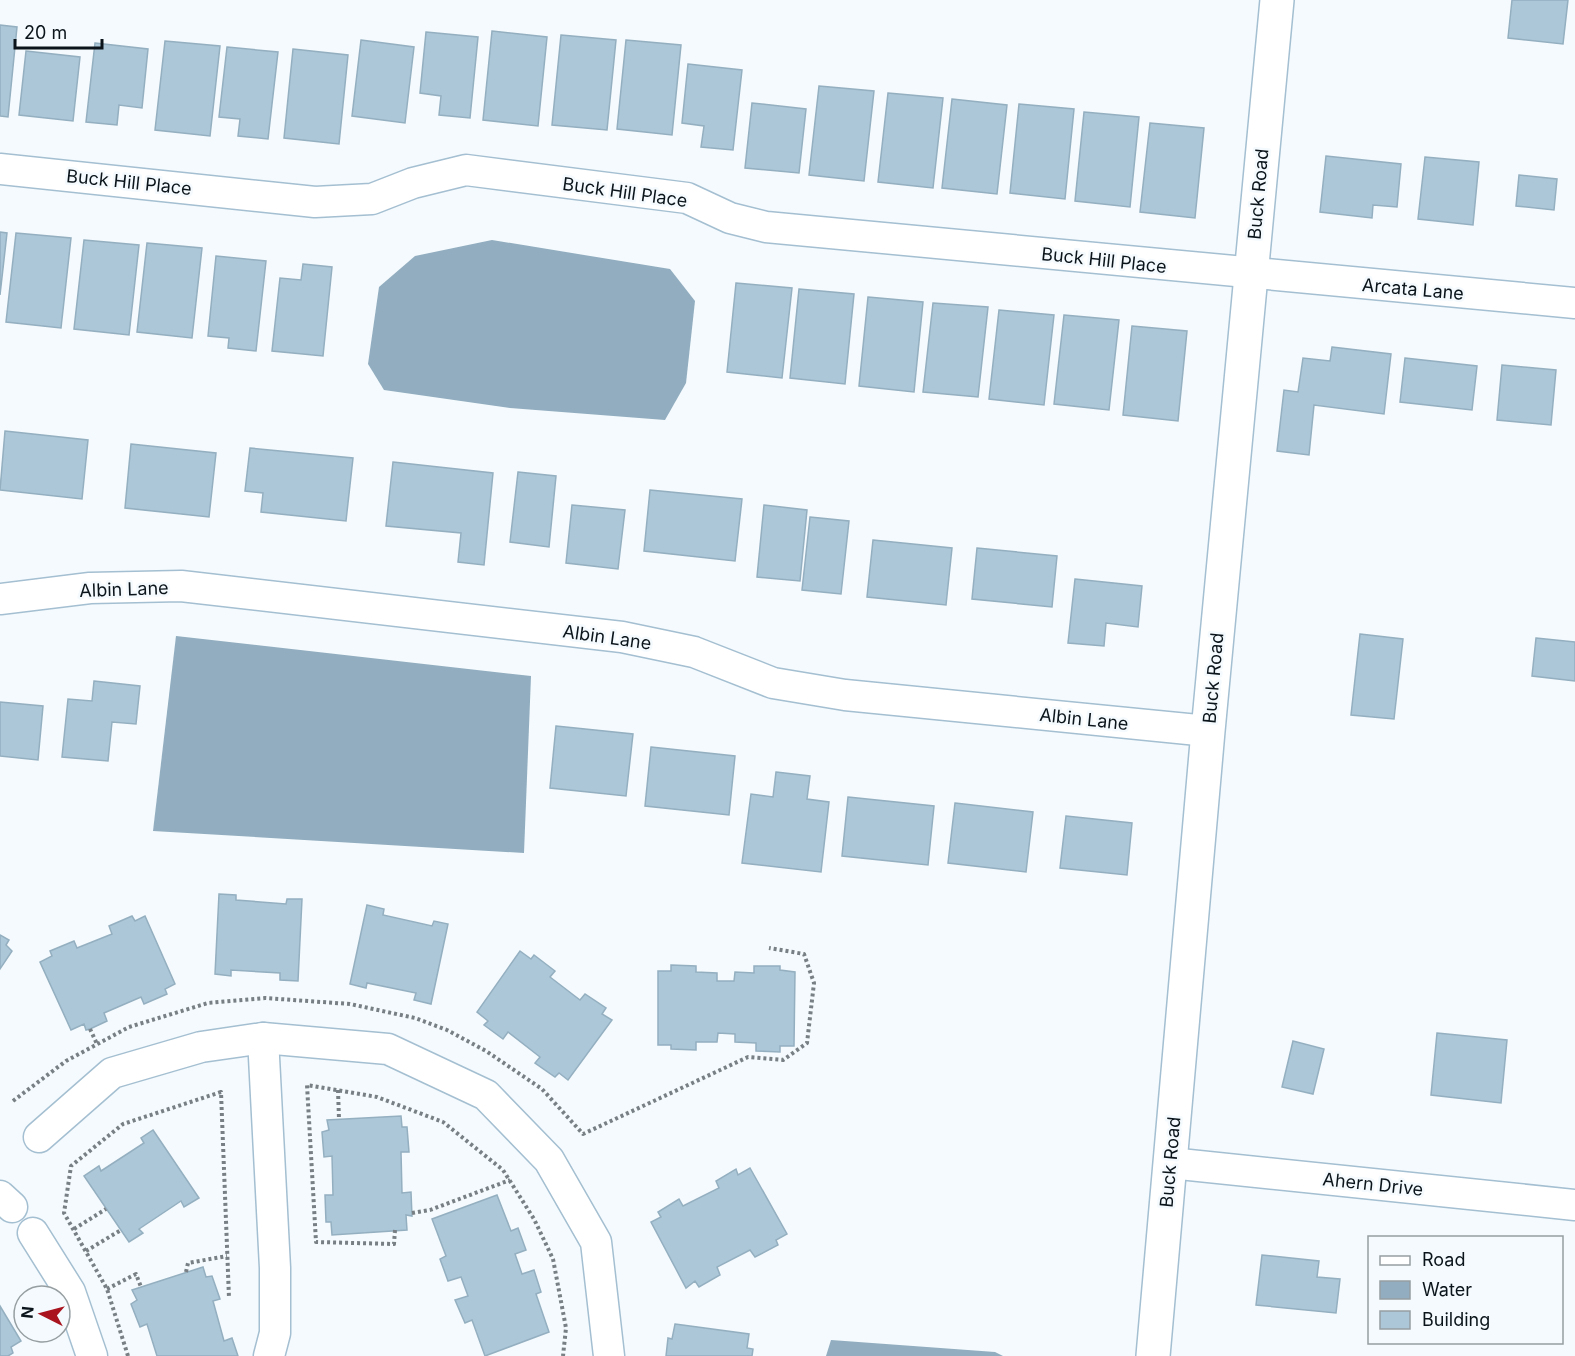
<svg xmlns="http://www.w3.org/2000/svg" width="1575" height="1356" viewBox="0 0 1575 1356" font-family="Inter,sans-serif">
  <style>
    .water { fill: #91adbf }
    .building { fill: #abc7d8; stroke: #94afc0; stroke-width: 1.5 }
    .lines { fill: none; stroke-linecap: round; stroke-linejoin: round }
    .minor-casing { stroke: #a4bfd1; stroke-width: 33 }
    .tertiary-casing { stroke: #a4bfd1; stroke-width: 36 }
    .path { stroke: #788085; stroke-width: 4; stroke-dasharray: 3 3; stroke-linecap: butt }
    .minor { stroke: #fff; stroke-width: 30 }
    .tertiary { stroke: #fff; stroke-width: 33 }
    .labels { text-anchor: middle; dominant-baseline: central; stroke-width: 5; stroke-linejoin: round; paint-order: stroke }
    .street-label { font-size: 18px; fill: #0a141a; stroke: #f4fafd }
  </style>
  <rect width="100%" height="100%" fill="#f4fafd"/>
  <g class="water">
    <polygon points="492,240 670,269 695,301 686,383 665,420 510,408 384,390 368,364 379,287 415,256"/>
    <polygon points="176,636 531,676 524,853 153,831"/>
    <polygon points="831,1340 995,1352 1003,1356 826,1356"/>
  </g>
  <g class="building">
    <polygon points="1512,0 1568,0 1563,44 1508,38"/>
    <polygon points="0,25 17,27 8,117 0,116"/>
    <polygon points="492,31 547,37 538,126 483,120"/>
    <polygon points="426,32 478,37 470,118 439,115 441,96 420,93"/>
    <polygon points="561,35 616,40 607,130 552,125"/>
    <polygon points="361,40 414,47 405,123 352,116"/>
    <polygon points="626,40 681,45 672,135 617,129"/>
    <polygon points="165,41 220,46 210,136 155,130"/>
    <polygon points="95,43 148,49 142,108 119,105 117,125 86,122"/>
    <polygon points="227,47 278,52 268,139 238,136 240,119 219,117"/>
    <polygon points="293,49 348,55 339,144 284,138"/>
    <polygon points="26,51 80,57 73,121 19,115"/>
    <polygon points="688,64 742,70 733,150 701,147 704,126 682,123"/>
    <polygon points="819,86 874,91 864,181 809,175"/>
    <polygon points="888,93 943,98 933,188 878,182"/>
    <polygon points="952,99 1007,105 997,194 942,188"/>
    <polygon points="752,103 806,109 799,173 745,168"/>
    <polygon points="1019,104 1074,109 1065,199 1010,193"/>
    <polygon points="1084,112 1139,117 1130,207 1075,201"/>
    <polygon points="1150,123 1204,128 1195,218 1140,212"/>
    <polygon points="1326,156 1401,164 1397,207 1373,205 1372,218 1320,212"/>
    <polygon points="1425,157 1479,162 1473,225 1418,219"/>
    <polygon points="1519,175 1557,179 1554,210 1516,206"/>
    <polygon points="0,232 7,233 0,295"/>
    <polygon points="16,233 71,238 61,328 6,322"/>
    <polygon points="84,240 139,245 129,335 74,329"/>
    <polygon points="147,243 202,248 192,338 137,332"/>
    <polygon points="216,256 266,261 256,351 228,348 229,338 208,336"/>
    <polygon points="303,264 332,267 323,356 272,351 280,278 301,280"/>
    <polygon points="736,283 792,288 782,378 727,372"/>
    <polygon points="799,289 854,294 845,384 790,378"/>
    <polygon points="868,297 923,302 914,392 859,386"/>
    <polygon points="933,303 988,307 978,397 923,392"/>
    <polygon points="999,310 1054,315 1044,405 989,399"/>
    <polygon points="1064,315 1119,320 1109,410 1054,404"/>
    <polygon points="1132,326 1187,331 1178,421 1123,415"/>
    <polygon points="1332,347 1391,354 1384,414 1314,405 1309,455 1277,451 1284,390 1298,392 1303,358 1330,361"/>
    <polygon points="1405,358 1477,366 1472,410 1400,402"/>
    <polygon points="1502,365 1556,370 1551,425 1497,420"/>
    <polygon points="5,431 88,440 82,499 0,490"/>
    <polygon points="131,444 216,453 209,517 125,508"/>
    <polygon points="250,448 353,458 346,521 261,512 263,493 245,491"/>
    <polygon points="393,462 493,473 484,565 458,562 461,533 386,526"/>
    <polygon points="518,472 556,476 549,547 510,542"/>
    <polygon points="650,490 742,499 735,561 644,551"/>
    <polygon points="572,505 625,510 618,569 566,563"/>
    <polygon points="764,505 807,510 800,581 757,577"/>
    <polygon points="810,517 849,521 841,594 802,590"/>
    <polygon points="873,540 952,548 946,605 867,597"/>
    <polygon points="977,548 1057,556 1052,607 972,599"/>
    <polygon points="1075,579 1142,586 1138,627 1106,623 1104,646 1068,643"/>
    <polygon points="1360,634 1403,639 1394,719 1351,715"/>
    <polygon points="1536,638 1575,642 1575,681 1532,676"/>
    <polygon points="94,681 140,686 136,724 112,722 108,761 62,757 68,699 92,701"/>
    <polygon points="0,702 43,706 38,760 0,756"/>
    <polygon points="556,726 633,734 626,796 550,788"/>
    <polygon points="651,747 735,756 729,815 645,806"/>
    <polygon points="776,772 810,776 807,799 829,802 821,872 742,863 751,794 773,797"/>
    <polygon points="848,797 934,806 928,865 842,856"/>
    <polygon points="955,803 1033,812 1026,872 948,863"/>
    <polygon points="1066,816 1132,823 1127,875 1060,868"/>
    <polygon points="219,894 236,895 236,900 286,904 287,899 302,899 298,981 280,980 280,973 231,970 231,976 215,974"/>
    <polygon points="367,905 384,909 383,915 432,926 434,921 448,924 431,1004 414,1000 416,993 367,983 366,988 350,984"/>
    <polygon points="132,916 135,921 145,916 175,984 165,989 167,994 144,1004 141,997 104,1013 107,1021 90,1029 86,1030 84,1024 71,1030 40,962 52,956 50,951 74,941 77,948 112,934 109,926"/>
    <polygon points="0,935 9,940 6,945 12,951 0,969"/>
    <polygon points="520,951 531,959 534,955 555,971 550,977 580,1000 585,994 606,1008 602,1014 612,1020 568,1080 559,1073 555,1077 535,1063 540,1057 508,1032 503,1039 484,1025 488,1021 477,1012"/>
    <polygon points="671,965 696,966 696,972 717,973 717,981 734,981 735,972 754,973 754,966 780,966 780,970 795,972 794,1046 780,1046 780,1052 756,1051 756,1043 735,1042 735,1034 718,1033 717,1042 696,1042 696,1050 671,1049 671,1045 658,1045 658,971 671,971"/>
    <polygon points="1437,1033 1507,1040 1501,1103 1431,1095"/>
    <polygon points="1293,1041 1324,1049 1313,1094 1282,1087"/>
    <polygon points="401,1116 402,1127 407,1127 409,1152 401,1152 402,1193 411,1192 412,1216 406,1215 407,1230 332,1235 331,1222 326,1222 325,1195 333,1195 332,1156 324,1157 322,1132 329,1130 327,1120"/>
    <polygon points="153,1130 199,1198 184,1207 181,1201 139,1229 143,1233 129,1242 84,1176 99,1166 101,1171 144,1143 141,1138"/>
    <polygon points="750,1168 787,1234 776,1240 778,1245 755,1257 750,1250 717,1267 720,1275 699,1287 695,1281 686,1288 651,1222 661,1217 658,1212 679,1199 683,1206 719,1188 716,1181 736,1169 738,1175"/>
    <polygon points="497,1195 511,1231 518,1228 526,1250 515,1254 522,1274 534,1270 541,1292 536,1294 549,1332 485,1356 472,1320 465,1323 455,1300 468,1296 461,1277 448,1281 440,1259 446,1256 432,1219"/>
    <polygon points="1262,1255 1319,1261 1317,1277 1340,1279 1336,1313 1256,1305"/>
    <polygon points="203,1267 206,1277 212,1276 220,1299 213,1301 224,1341 232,1338 238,1356 157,1356 147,1324 140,1327 131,1304 137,1300 132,1290"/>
    <polygon points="0,1306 21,1341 11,1347 13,1353 8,1356 0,1356"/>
    <polygon points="675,1324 749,1334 747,1348 753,1349 752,1356 666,1356 668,1338 672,1339"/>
  </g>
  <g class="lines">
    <g class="minor-casing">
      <g id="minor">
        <polyline points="0,169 315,202 372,199 413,183 466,170 687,198 730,218 766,227 1575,303"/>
        <polyline points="0,599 90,588 181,586 622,637 694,652 773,683 845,695 1208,731"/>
        <polyline points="263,1038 275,1268 275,1333 269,1356"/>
        <polyline points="39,1137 112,1073 201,1047 263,1038 388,1049 486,1095 549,1160 596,1242 609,1356"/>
        <polyline points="1170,1163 1575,1205"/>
        <polyline points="0,1196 12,1207"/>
        <polyline points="33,1233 70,1292 92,1356"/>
      </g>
    </g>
    <g class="tertiary-casing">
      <polyline id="tertiary" points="1153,1356 1208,731 1277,0"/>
    </g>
    <g class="path">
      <polyline points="90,1029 97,1044"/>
      <polyline points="338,1090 339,1119"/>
      <polyline points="13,1101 66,1061 129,1027 208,1003 265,998 350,1004 415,1018 447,1030 486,1051 542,1089 583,1134 748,1057 783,1060 807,1043 814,983 804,954 769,948"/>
      <polyline points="412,1213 430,1210 510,1180"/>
      <polyline points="74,1229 106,1209"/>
      <polyline points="395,1230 394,1244 316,1242 307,1085 377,1097 443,1122 503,1170 534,1219 553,1259 566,1328 563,1356"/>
      <polyline points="86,1251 121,1230"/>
      <polyline points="186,1272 188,1263 227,1256"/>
      <polyline points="107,1289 136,1274 141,1287"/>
      <polyline points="128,1356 107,1289 64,1213 71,1166 123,1124 221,1092 229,1298"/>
    </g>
    <use href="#minor" class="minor"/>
    <use href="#tertiary" class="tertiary"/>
  </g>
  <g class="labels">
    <g class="street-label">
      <text transform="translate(129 182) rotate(6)">Buck Hill Place</text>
      <text transform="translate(625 192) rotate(8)">Buck Hill Place</text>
      <text transform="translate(1258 194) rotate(-85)">Buck Road</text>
      <text transform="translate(1104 260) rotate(6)">Buck Hill Place</text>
      <text transform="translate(1413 289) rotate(5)">Arcata Lane</text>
      <text transform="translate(124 589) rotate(-2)">Albin Lane</text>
      <text transform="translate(607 637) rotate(8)">Albin Lane</text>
      <text transform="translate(1213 678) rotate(-85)">Buck Road</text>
      <text transform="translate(1084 719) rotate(6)">Albin Lane</text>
      <text transform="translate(1170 1162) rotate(-85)">Buck Road</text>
      <text transform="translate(1373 1184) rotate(6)">Ahern Drive</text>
    </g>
  </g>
  <rect x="1368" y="1236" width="195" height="108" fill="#f4fafd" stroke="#969ea2" stroke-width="1.5"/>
  <rect x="1380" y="1256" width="30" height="9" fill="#ffffff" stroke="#969ea2" stroke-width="1.5"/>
  <text x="1422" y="1266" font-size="18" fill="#0a141a">Road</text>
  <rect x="1380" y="1281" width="30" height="18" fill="#91adbf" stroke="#969ea2" stroke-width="1.5"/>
  <text x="1422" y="1296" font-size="18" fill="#0a141a">Water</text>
  <rect x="1380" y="1311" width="30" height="18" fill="#abc7d8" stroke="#969ea2" stroke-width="1.5"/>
  <text x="1422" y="1326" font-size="18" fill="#0a141a">Building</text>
  <g transform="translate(42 1314) rotate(276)"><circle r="28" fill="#f4fafd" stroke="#969ea2" stroke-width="1.5"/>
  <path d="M0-4.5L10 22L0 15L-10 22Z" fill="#a9141f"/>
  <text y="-9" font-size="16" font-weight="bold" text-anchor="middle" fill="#0a141a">N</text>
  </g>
  <path d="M15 39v9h87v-9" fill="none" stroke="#0a141a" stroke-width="3"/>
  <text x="24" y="39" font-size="18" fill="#0a141a" stroke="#f4fafd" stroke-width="4.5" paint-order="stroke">20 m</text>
</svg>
